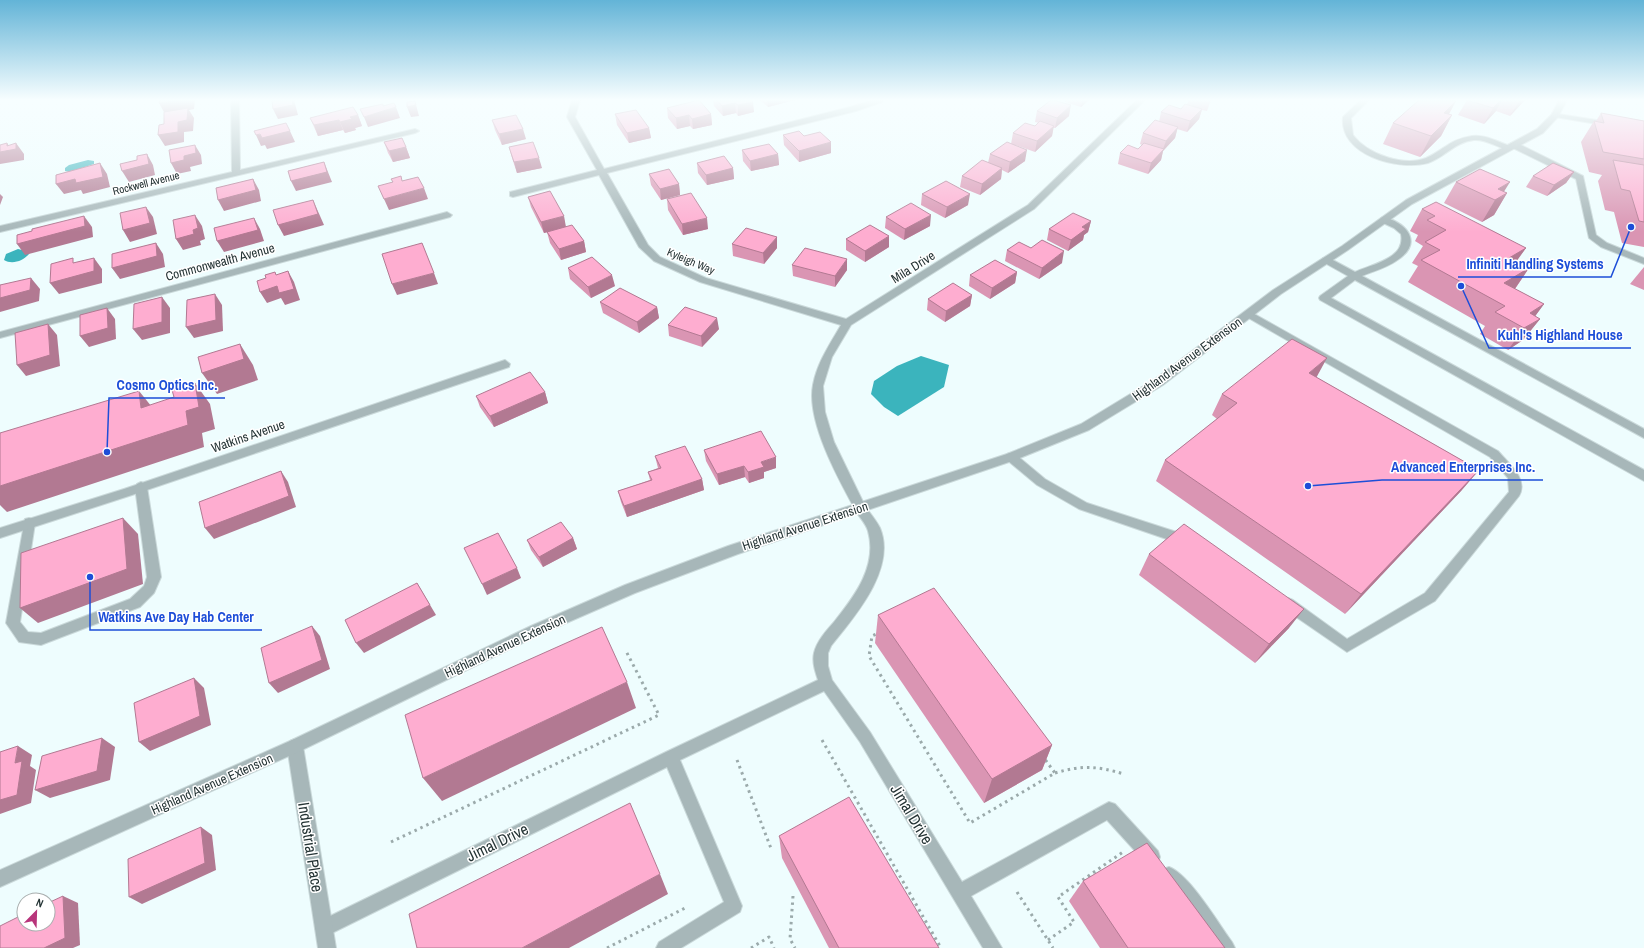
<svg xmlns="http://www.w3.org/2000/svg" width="1644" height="948" viewBox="0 0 1644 948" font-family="'Archivo Narrow',sans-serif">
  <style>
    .water { fill: #3bb4bd }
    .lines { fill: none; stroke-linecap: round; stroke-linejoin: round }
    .service-casing { stroke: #cad9da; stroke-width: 2 }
    .minor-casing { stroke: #cad9da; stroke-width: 2 }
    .tertiary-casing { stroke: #cad9da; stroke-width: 2 }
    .path { stroke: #9baaab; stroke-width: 3; stroke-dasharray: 2.5 4; stroke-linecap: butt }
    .service { fill: #a7b7b9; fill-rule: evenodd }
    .minor { fill: #a7b7b9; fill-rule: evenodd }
    .tertiary { fill: #a7b7b9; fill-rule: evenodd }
    .wall { fill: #da95b3 }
    .shaded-wall { fill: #b27992 }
    .building { fill: #feadd0; stroke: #b27992 }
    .labels { text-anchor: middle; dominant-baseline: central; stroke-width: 3; stroke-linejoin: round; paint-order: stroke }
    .far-street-label { font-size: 11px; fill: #253435; stroke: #fff }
    .street-label { font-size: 13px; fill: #253435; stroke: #fff }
    .near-street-label { font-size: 16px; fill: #253435; stroke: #fff }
    .leader { fill: none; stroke: #1d4ed8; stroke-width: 1.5 }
    .callout-dot { fill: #1d4ed8; stroke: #fff; stroke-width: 1.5 }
    .callout-label { font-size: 14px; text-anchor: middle; font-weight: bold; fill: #1d4ed8; stroke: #fff; stroke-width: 3; stroke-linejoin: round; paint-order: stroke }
  </style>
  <rect width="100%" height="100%" fill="#eefdfe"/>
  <g class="water">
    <polygon points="88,160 94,161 94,164 70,172 65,171 65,168 69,165"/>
    <path d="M18,249L30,252L29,254C23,261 12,265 4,260L6,254Z"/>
    <polygon points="921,356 949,365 944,387 898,416 884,407 871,394 874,381 897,366"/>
  </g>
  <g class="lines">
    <g class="service-casing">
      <g id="service">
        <path d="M1361,100H1369L1351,118L1353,135C1367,154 1404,167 1426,158C1444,150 1450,139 1472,136C1485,134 1498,142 1510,146L1511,143H1517L1583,176L1596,235L1607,243L1644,258V264L1601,247L1589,238L1576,179L1513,148L1509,150C1498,148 1486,139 1474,140C1455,142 1445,157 1428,163C1398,171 1339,155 1343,117Z"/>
        <polygon points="1552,113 1609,122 1613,124 1609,126 1555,117 1552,117"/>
        <path d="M1384,217C1409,224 1423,244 1396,261C1386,268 1374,271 1362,276L1644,429V438L1355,280L1331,298L1644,470V481L1320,300L1319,298L1320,296L1348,276L1323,262V258H1329L1355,272C1372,264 1406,259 1401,234L1394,228L1381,222V218Z"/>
        <path d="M1249,311L1498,451C1508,463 1529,479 1519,496L1435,601L1347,652L1283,608L1281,604L1283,600L1288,598L1293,600L1347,639L1425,593L1509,492L1508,478L1490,457L1245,316L1244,314L1245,312Z"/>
        <polygon points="1011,453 1015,454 1045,479 1087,503 1192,537 1193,541 1192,545 1187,546 1079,509 1037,485 1007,460 1005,457 1007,454"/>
        <polygon points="141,482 145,484 147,487 161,577 154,593 140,607 46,643 41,645 19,642 6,623 25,519 29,518 33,519 35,523 20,622 28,632 41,633 130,599 144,586 147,577 135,487 137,484"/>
        <path d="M860,503L864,505C869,512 876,520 880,528C897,569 854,617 831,646L828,653V666L832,680L870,732L962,882L1109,802L1115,804L1158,851L1160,857L1158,863L1152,865L1146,863L1107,820L971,896L1002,948H983L860,742L824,691L680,760L742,906L740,912L681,948H656L659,942L724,902L667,767L330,934L324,937L318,934L315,928L318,922L666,752L818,680C815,671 812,662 814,653C817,641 826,631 834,622C854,597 878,566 868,531C866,523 858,516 854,508L856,505Z"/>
        <path d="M1169,867C1190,875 1218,923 1232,942L1235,948H1215L1181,900L1163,881L1161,875L1163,869Z"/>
      </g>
    </g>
    <g class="minor-casing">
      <g id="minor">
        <polygon points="231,100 239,100 240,170 415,129 419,131 415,133 0,232 0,226 232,172"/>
        <path d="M572,100H580L575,117L604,169L850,107L873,100H883L882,102L856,111L607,173L648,245L660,257L706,278L846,319L1028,205L1137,100H1145L1034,209L851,325L832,357L823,386L825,412L834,442L866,508L864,511L860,513L856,511C839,480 806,421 813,385C817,363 830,344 841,325L700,282L654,261L639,247L599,175L513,197L510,196V192L597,170L567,117Z"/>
        <polygon points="447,212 452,215 450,217 0,338 0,332"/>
        <polygon points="505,360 510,364 509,367 132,495 0,538 0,528 124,489"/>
        <polygon points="295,739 300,741 303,746 336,948 318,948 287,746 290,741"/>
      </g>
    </g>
    <g class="tertiary-casing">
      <polygon id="tertiary" points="1559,100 1567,100 1558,117 1543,133 1412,204 1348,250 1281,294 1163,385 1089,430 1015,460 738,554 635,593 541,634 300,751 0,887 0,870 290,741 531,626 625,585 728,546 1007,454 1081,424 1155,379 1273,290 1342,246 1406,200 1537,129 1552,114"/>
    </g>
    <g class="path">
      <polygon points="934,608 1055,773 970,823 869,656 872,636"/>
      <polyline points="822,740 941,948"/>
      <polyline points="737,760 772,851"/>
      <path d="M1055,773C1082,765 1097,766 1124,774"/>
      <polyline points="391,842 659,715 626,651"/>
      <polyline points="1017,892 1053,948"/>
      <polyline points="793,896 790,939 795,948"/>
      <polyline points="1048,940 1074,922 1058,897 1123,852"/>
      <polyline points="607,948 687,907"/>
      <polyline points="751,948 769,937 774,948"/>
    </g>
    <use href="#service" class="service"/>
    <use href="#minor" class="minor"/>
    <use href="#tertiary" class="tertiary"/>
  </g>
  <g class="wall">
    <polygon points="713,100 751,100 754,112 738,116 736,113 723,116 714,106"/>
    <polygon points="760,100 795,100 768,107"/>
    <polygon points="1065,100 1089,100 1081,107 1065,102"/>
    <polygon points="1189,100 1211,100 1207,111 1202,110 1199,119 1187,132 1177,129 1175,138 1163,151 1161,160 1148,174 1118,164 1120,153 1138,149 1142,145 1140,144 1143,133 1159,122 1161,112 1181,109 1187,104"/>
    <polygon points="1467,100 1525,100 1510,116 1496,111 1484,124 1458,115"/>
    <polygon points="1456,101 1449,114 1452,115 1441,136 1420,157 1383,144 1393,123"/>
    <polygon points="667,108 711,114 712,125 693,129 690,126 677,129 668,118"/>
    <polygon points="1037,111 1069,116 1055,128 1053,128 1052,136 1035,152 1015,145 1025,161 1008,173 1002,170 1001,179 980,195 960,187 962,176 988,163 990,154 1011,144 1013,133 1035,126 1039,123 1035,122"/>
    <polygon points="1601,113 1644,121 1644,247 1622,243 1614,212 1605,210 1598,181 1602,175 1589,172 1581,142 1594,121 1596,121"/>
    <polygon points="615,114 649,128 651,138 629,143 617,125"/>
    <polygon points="358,115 362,126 355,128 356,130 345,133 343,130 318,136 310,118"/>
    <polygon points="492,120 526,139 502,145 495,130"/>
    <polygon points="783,135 804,136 831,153 799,162 784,145"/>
    <polygon points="384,142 406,147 410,158 393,162 388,153"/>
    <polygon points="509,147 542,168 517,173 512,158"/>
    <polygon points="742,150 778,154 779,165 751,171 743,161"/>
    <polygon points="697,163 733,168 734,179 707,185 698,173"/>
    <polygon points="1574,172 1566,183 1547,196 1526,187 1533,176"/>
    <polygon points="649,174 679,184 680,195 661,200 651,185"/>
    <polygon points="1456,182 1504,192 1507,193 1494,215 1482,222 1444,203"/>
    <polygon points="922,194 968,205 945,218 921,205"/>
    <polygon points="528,197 566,227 584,241 586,252 561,260 550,243 547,232 561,228 544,233 531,207"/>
    <polygon points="667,199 708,229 683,235 668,210"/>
    <polygon points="1422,209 1526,248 1516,261 1529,268 1515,289 1544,304 1535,316 1540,319 1523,340 1508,350 1480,334 1485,326 1408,282 1418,266 1412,263 1423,246 1415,241 1418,235 1410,231"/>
    <polygon points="886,217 930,226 904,240 885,228"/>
    <polygon points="1091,221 1088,232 1084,235 1083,240 1068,251 1047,240 1049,229"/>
    <polygon points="846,239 889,247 865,262 846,250"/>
    <polygon points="732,244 777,248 764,264 733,256"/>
    <polygon points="1031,248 1062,263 1039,279 1005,261 1007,250"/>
    <polygon points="792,265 847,270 835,287 793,276"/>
    <polygon points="1644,267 1644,290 1630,284"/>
    <polygon points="568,268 615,286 591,298 570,279"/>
    <polygon points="1017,272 1015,283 990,299 969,286 970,275"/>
    <polygon points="972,295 970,306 945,322 927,310 928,299"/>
    <polygon points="600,302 657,307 659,318 639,333 603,313"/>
    <polygon points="668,325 719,329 702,347 669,336"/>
    <polygon points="1316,377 1479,470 1461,491 1345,614 1156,481 1165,460 1217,419 1212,415 1222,394"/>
    <polygon points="545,392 548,403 494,427 480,407 476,396"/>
    <polygon points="704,450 776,468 764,472 764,478 749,483 745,477 719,485 706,461"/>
    <polygon points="655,456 702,479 704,490 627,517 621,502 618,491 650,480 648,472 658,468"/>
    <polygon points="573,538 577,549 543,567 531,550 527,540"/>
    <polygon points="1149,554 1289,628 1255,663 1139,575"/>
    <polygon points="878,615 1052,745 1042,770 984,803 875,643"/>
    <polygon points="779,836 939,948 829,948 782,858"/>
    <polygon points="1083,881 1225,948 1100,948 1069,901"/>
  </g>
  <g class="shaded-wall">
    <polygon points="182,100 195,100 194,109 189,110 194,118 193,131 184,132 184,142 165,146 158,135 178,122 165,114 159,103"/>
    <polygon points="292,100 294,100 298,115 278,119 273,109"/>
    <polygon points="767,100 795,100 768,107"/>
    <polygon points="1082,100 1089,100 1081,107"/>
    <polygon points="1501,100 1502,100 1496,111 1484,124 1493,108"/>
    <polygon points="1520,100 1525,100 1510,116"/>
    <polygon points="415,101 419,116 411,117 407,107"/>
    <polygon points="1456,101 1445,121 1444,113"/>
    <polygon points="753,102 754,112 738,116 738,105"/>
    <polygon points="735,103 736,113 723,116 722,106"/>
    <polygon points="1071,105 1069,116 1055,128 1057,118"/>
    <polygon points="396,107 400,118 368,127 364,117"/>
    <polygon points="1202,109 1199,119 1187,132 1190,121"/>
    <polygon points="711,114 712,125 693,129 692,119"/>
    <polygon points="358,115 362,126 355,128 356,130 345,133 340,122 350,117"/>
    <polygon points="689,115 690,126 677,129 676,118"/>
    <polygon points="1452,115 1441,136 1420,157 1431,136"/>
    <polygon points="339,120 343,130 318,136 314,125"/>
    <polygon points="1054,126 1052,136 1035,152 1037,141"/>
    <polygon points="1178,127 1175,138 1163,151 1161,160 1148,174 1151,163 1163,149 1166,141"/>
    <polygon points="649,128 651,138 629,143 627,133"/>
    <polygon points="523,129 526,139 502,145 499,134"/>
    <polygon points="290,131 295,142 267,149 265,145 261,146 256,135"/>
    <polygon points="831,142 831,153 799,162 799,151"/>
    <polygon points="7,143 12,150 16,143 24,154 24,160 0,164 0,152 7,146"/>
    <polygon points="195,145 201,155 202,164 190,167 191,171 177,174 171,163 184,156"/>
    <polygon points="406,147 410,158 393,162 389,151"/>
    <polygon points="1027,150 1025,161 1008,173 1010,162"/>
    <polygon points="147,154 153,165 155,175 129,182 122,171"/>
    <polygon points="778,154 779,165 751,171 750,161"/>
    <polygon points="539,158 542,168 517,173 514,162"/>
    <polygon points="324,162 332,182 296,191 291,181"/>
    <polygon points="100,163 107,174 110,187 83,194 81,190 64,194 56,184"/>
    <polygon points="733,168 734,179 707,185 706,175"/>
    <polygon points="1002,168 1001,179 980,195 982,184"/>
    <polygon points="1574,172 1566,183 1547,196 1554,185"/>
    <polygon points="253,179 259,190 261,201 224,211 218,200"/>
    <polygon points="1510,182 1500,198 1507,193 1494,215 1482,222 1495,200 1498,189"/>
    <polygon points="679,184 680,195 661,200 660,189"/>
    <polygon points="424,188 428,199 389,210 384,199"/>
    <polygon points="0,194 3,197 0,205"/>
    <polygon points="970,194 968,205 945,218 947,207"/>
    <polygon points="313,200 324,225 284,236 278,225"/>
    <polygon points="146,207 153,217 157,234 130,242 123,230"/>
    <polygon points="195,215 202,226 205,239 200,241 201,245 183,250 176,239 193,230"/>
    <polygon points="931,215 930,226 904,240 905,229"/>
    <polygon points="84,216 92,227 93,237 25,255 17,244"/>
    <polygon points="564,216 566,227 544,233 541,222"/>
    <polygon points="254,218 260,229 264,241 224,252 217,241"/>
    <polygon points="707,218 708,229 683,235 682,224"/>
    <polygon points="1091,221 1088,232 1084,235 1083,240 1068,251 1071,240 1082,227"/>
    <polygon points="889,236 889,247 865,262 865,251"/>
    <polygon points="777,237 777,248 764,264 763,253"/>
    <polygon points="584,241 586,252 561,260 559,249"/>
    <polygon points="156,243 163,254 165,267 120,279 112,268"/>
    <polygon points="1526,248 1511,269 1509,258"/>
    <polygon points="1064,251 1062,263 1039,279 1042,268"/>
    <polygon points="94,258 102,269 102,283 59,294 50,283"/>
    <polygon points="847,259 847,270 835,287 835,276"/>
    <polygon points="1529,268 1514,290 1504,283"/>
    <polygon points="288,271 294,282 300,300 285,305 281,298 267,303 260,292"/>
    <polygon points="1017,272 1015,283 990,299 992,288"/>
    <polygon points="434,273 438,284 397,295 392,284"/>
    <polygon points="612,275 615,286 591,298 588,287"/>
    <polygon points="31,278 40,289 39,301 0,312 0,298"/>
    <polygon points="215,294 222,305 223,331 194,338 186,327"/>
    <polygon points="972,295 970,306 945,322 946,311"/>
    <polygon points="162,297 170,308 170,333 142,340 133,329"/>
    <polygon points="1544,304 1528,326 1540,319 1523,340 1508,350 1524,328 1530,313"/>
    <polygon points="657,307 659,318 639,333 637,322"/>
    <polygon points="107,308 115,319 116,339 89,347 80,336"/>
    <polygon points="717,318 719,329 702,347 701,336"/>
    <polygon points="48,324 57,335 60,366 26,376 17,365"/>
    <polygon points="240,344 253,365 258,380 217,394 202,373"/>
    <polygon points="1327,358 1315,380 1309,373"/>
    <polygon points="195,383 210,404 215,429 202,433 204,447 7,512 0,505 0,486 186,411"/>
    <polygon points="139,391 156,412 141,408"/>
    <polygon points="545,392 548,403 494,427 490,416"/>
    <polygon points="776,457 776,468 764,472 764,478 749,483 748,472 761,462"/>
    <polygon points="744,466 745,477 719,485 717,474"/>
    <polygon points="1479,470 1461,491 1345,614 1361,594"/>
    <polygon points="281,471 288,482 296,507 214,539 205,528"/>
    <polygon points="702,479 704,490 627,517 624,506"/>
    <polygon points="123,518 138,534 143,584 38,623 20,608"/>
    <polygon points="573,538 577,549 543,567 539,557"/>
    <polygon points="517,568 521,578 487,595 482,584"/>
    <polygon points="417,583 436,615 364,653 356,643"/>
    <polygon points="1304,609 1289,628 1255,663 1269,644"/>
    <polygon points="312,626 320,636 330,669 278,693 269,683"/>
    <polygon points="194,678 204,688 211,725 150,751 139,742"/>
    <polygon points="627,682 636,708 442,801 423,778"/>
    <polygon points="102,738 115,747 110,780 50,798 35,790"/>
    <polygon points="1052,745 1042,770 984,803 992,779"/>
    <polygon points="18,746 32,755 30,766 36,770 31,803 0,814 0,800 15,763"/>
    <polygon points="201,827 212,835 216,870 142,904 129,897"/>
    <polygon points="660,874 668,894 569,948 522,948"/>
    <polygon points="63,896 78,903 80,945 73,948 44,948"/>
  </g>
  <g class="building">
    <polygon points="160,100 182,100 159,103"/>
    <polygon points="272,100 292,100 293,105 273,109"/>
    <polygon points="699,100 711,114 692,119 689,115 676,118 667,108"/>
    <polygon points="717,100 751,100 753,102 738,105 735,103 722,106"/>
    <polygon points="1051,100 1053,100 1071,105 1057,118 1037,111"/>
    <polygon points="1419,100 1451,100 1456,101 1444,113 1452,115 1431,136 1393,123"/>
    <polygon points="1467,100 1501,100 1493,108"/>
    <polygon points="415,101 416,105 407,107 407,102"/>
    <polygon points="394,103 396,107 364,117 360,109 383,104 383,106"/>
    <polygon points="1185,104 1202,109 1190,121 1161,112 1169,105 1181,109"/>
    <polygon points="353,107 358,115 350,117 352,119 340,122 339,120 314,125 310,118"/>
    <polygon points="188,108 187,120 178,122 178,132 158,135 159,125 164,124 164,112"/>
    <polygon points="636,110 649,128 627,133 615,114"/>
    <polygon points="1601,113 1644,121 1644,159 1603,152 1594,121 1604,123"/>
    <polygon points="516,115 523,129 499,134 492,120"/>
    <polygon points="1155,120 1178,127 1166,141 1143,133"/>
    <polygon points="1040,121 1054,126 1037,141 1013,133 1025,123 1035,126"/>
    <polygon points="286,123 290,131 262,138 260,134 256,135 254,131"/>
    <polygon points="799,131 804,136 820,132 831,142 799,151 783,135"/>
    <polygon points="402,138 406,147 389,151 384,142"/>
    <polygon points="533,142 539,158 514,162 509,147"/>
    <polygon points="1007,142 1027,150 1010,162 990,154"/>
    <polygon points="7,143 7,146 16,143 16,149 0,152 0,145"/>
    <polygon points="1144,143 1164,149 1151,163 1120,153 1128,145 1138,149"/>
    <polygon points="769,144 778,154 750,161 742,150"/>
    <polygon points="195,145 196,153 184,156 184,160 171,163 169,150"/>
    <polygon points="147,154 149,164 122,171 120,164 137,160 137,156"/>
    <polygon points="724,156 733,168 706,175 697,163"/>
    <polygon points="982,160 1002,168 982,184 962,176"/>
    <polygon points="1613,160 1644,165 1644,222 1639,221 1630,191 1621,189"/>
    <polygon points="324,162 327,172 291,181 288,171"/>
    <polygon points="100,163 103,177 76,183 75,179 56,184 56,175"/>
    <polygon points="1553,163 1574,172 1554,185 1533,176"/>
    <polygon points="669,169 679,184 660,189 649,174"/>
    <polygon points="1480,169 1510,182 1498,189 1507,193 1495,200 1456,182"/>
    <polygon points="401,176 402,181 418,177 424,188 384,199 378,186 393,182 391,179"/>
    <polygon points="253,179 256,190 218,200 216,188"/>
    <polygon points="946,181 970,194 947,207 922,194"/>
    <polygon points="550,191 564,216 541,222 528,197"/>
    <polygon points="691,193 707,218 682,224 667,199"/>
    <polygon points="313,200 318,214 278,225 273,210"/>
    <polygon points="1436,202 1526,248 1509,258 1529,268 1504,283 1544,304 1530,313 1540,319 1524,328 1495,312 1505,306 1421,260 1440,250 1425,242 1446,230 1427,220 1435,216 1422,209"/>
    <polygon points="911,203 931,215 905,229 886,217"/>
    <polygon points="146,207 150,223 123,230 120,213"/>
    <polygon points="1073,213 1091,221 1082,227 1086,229 1071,240 1049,229"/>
    <polygon points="195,215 198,228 193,230 194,234 176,239 173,220"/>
    <polygon points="84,216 85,226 17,244 17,235 32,231 32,229"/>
    <polygon points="254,218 258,230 217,241 214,228"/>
    <polygon points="572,225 584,241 559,249 547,232"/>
    <polygon points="870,225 889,236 865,251 846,239"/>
    <polygon points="746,228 777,237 763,253 732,244"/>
    <polygon points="1042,240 1064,251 1042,268 1007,250 1019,242 1031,248"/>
    <polygon points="156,243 157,256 112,268 112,254"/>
    <polygon points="422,243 434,273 392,284 382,254"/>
    <polygon points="805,248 847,259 835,276 792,265"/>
    <polygon points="592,257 612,275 588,287 568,268"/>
    <polygon points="73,258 73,263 94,258 94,271 50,283 51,264"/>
    <polygon points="995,260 1017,272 992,288 970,275"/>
    <polygon points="288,271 294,289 279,293 277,286 260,292 257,281 266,278 265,275 275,272 276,275"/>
    <polygon points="31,278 30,290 0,298 0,285"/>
    <polygon points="953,283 972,295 946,311 928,299"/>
    <polygon points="620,288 657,307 637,322 600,302"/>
    <polygon points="215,294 216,320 186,327 187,300"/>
    <polygon points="162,297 162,322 133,329 134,304"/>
    <polygon points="685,307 717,318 701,336 668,325"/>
    <polygon points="107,308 108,328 80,336 80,315"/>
    <polygon points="48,324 50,355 17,365 15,333"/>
    <polygon points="1292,339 1327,358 1309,373 1479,470 1361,594 1165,460 1237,403 1222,394"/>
    <polygon points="240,344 244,359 202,373 198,357"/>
    <polygon points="530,372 545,392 490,416 476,396"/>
    <polygon points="195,383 199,407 186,411 188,425 0,486 0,433 139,391 141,408 174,397 172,390"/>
    <polygon points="761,431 776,457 761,462 764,467 748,472 744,466 717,474 704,450"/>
    <polygon points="685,446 702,479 624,506 618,491 652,480 648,472 661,468 655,456"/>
    <polygon points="281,471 289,496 205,528 199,502"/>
    <polygon points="123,518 127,569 20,608 21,553"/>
    <polygon points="561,522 573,538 539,557 527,540"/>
    <polygon points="1184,524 1304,609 1269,644 1149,554"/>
    <polygon points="498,533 517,568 482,584 464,548"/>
    <polygon points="417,583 430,605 356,643 345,620"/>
    <polygon points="934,588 1052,745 992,779 878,615"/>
    <polygon points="312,626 322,660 269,683 261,648"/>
    <polygon points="602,627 627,682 423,778 405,715"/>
    <polygon points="194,678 200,716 139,742 134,703"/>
    <polygon points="102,738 97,771 35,790 42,756"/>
    <polygon points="18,746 15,763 22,761 17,795 0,800 0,752"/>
    <polygon points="849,797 939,948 839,948 779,836"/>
    <polygon points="630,803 660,874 522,948 417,948 409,914"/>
    <polygon points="201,827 205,863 129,897 128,859"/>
    <polygon points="1147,843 1225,948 1128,948 1083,881"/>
    <polygon points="63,896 65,938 44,948 0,948 0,926 24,914 24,924 48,924 48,903"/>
  </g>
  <linearGradient id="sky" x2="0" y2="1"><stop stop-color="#63b4d7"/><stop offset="0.43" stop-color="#f7feff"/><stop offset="1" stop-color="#f7feff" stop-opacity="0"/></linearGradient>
  <rect width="1644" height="232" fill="url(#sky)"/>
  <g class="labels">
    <g class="far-street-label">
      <text transform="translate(146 183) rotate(-14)">Rockwell Avenue</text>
      <text transform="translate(691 261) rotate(23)">Kyleigh Way</text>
    </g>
    <g class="street-label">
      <text transform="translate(220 262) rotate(-15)">Commonwealth Avenue</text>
      <text transform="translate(913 267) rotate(-32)">Mila Drive</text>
      <text transform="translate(1187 359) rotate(-36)">Highland Avenue Extension</text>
      <text transform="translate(248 436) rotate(-19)">Watkins Avenue</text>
      <text transform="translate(805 526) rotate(-18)">Highland Avenue Extension</text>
      <text transform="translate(505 646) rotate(-25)">Highland Avenue Extension</text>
      <text transform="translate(212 784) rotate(-24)">Highland Avenue Extension</text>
    </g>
    <g class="near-street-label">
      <text transform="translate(912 814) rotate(59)">Jimal Drive</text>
      <text transform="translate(497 842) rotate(-26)">Jimal Drive</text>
      <text transform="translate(311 847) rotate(81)">Industrial Place</text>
    </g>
  </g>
  <path class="leader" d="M1631 227L1611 277H1458M1461 286L1489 348H1631M107 452L109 398H225M1308 486L1382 480H1543M90 577L90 630H262"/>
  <g class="callout-dot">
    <circle cx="1631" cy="227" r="4"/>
    <circle cx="1461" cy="286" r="4"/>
    <circle cx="107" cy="452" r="4"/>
    <circle cx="1308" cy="486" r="4"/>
    <circle cx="90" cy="577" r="4"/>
  </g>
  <g class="callout-label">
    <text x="1535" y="269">Infiniti Handling Systems</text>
    <text x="1560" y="340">Kuhl's Highland House</text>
    <text x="167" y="390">Cosmo Optics Inc.</text>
    <text x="1463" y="472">Advanced Enterprises Inc.</text>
    <text x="176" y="622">Watkins Ave Day Hab Center</text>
  </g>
  <g transform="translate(36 912) rotate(23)"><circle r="19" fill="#ffffff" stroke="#a8aeae"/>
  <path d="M0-3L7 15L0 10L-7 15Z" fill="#b8347b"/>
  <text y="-6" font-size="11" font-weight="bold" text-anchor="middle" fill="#253435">N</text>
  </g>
</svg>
